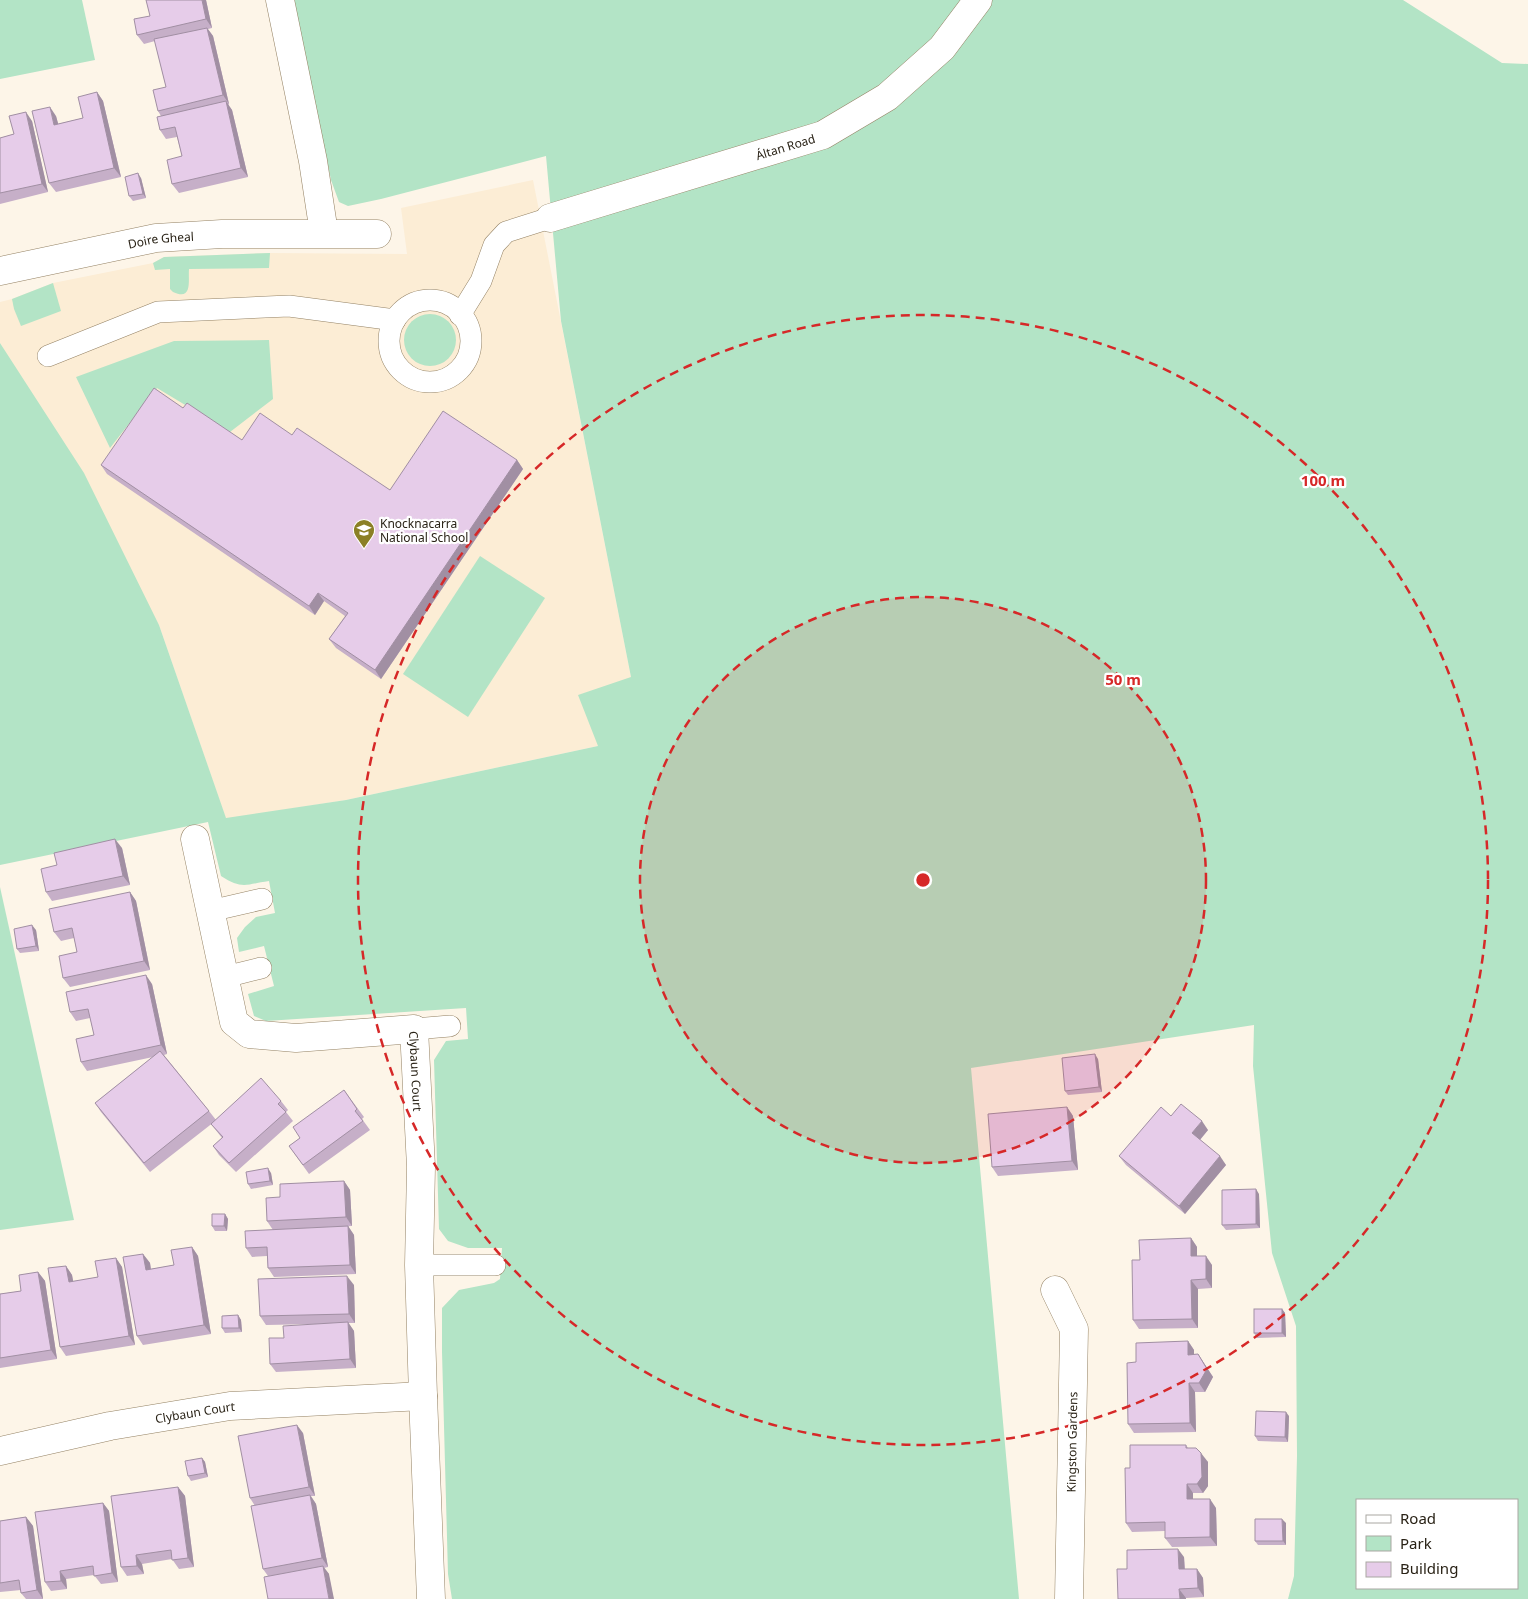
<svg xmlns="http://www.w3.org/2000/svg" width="1528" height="1599" viewBox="0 0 1528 1599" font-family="'Noto Sans',sans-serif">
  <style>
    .built { fill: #fcedd5 }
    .green { fill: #b3e4c6; fill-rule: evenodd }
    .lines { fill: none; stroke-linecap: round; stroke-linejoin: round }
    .lane-casing { stroke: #948264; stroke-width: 22 }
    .street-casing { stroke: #948264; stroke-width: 29 }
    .lane { stroke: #fff; stroke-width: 21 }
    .street { stroke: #fff; stroke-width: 28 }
    .wall { fill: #c6afc8 }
    .shaded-wall { fill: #a18fa3 }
    .building { fill: #e6cce9; stroke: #a18fa3 }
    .ring { fill: none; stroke: #d62828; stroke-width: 2.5; stroke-dasharray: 9 6 }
    .labels { text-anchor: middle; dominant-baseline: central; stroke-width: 4.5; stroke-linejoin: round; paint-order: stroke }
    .street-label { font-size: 12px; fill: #292216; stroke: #fff }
    .poi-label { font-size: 12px; fill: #292216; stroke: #fff; text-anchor: start }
    .centre { fill: #d62828; stroke: #fff; stroke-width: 2.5 }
    .ring-label { font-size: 15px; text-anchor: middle; font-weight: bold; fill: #d62828; stroke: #fff; stroke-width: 4.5; stroke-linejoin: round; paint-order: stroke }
  </style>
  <rect width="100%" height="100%" fill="#fdf5e8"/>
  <polygon class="built" points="533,180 631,677 598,746 346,800 226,819 159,625 0,343 0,302 12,299 53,283 153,263 164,257 270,253 407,254 401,208"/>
  <g class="green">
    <polygon points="0,0 82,0 95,60 0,79"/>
    <path d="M294,0H1403L1502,63L1528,64V1599H1288L1294,1576L1297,1456L1296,1326L1272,1253L1253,1066L1254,1025L971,1068L1019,1599H452L448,1574L442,1352V1308L459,1290L494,1283L500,1279L502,1248H468L448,1241L439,1229L434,1060L446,1041L468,1039L466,1008L266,1021L254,1016L248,994L274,986L264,946L239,952L237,938L245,927L256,917L275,913L269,881C247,884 242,890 221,876L208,822L0,865V343L84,473L159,625L226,818L346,800L598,746L578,695L631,677L561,321L546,156L381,199L348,206L339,202L331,180ZM1357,1500H1517V1588H1357Z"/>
    <path d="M270,253L269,268L189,269C188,281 193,301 173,292L170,289V269L155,270L153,263L164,257Z"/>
    <polygon points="53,283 61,311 21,326 14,309 12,299"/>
    <circle cx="430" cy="340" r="26"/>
    <polygon points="269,340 273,399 230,432 157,388 110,448 76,377 174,341"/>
    <polygon points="480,556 545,598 468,717 403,674"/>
    <polygon points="0,887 74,1220 0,1230"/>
  </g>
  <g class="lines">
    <g class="lane-casing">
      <g id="lane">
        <circle cx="430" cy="341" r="41"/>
        <polyline points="460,315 481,281 494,245 506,232 550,218"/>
        <polyline points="48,356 158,312 289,306 395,320"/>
        <polyline points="210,911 262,899"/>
        <polyline points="225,977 261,968"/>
        <polyline points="414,1029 450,1026"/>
        <polyline points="419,1265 495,1265"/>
      </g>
    </g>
    <g class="street-casing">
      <g id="street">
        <polyline points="280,0 313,161 324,233"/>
        <path id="s1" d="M550,218L823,135L887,97L942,48L978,0"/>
        <path id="s2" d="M0,271L156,238L222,234H377"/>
        <path id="s3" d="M195,839L234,1022L249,1034L296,1038L414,1029L421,1167L419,1265L423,1396L431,1599"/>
        <polyline points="1055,1290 1074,1329 1069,1599"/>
        <path id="s4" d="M0,1451L110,1426L230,1406L423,1396"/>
      </g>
    </g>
    <use href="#lane" class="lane"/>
    <use href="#street" class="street"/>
  </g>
  <g class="wall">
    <polygon points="206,0 212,28 208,29 213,36 229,104 228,105 232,110 248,177 179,193 172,184 182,156 177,137 166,139 160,130 161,116 158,111 166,87 155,41 144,44 137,35 150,16"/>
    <polygon points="97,92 103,101 121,177 56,192 49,183 56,116 58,124 83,118"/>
    <polygon points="32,121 48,192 0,204 0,138 14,134"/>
    <polygon points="141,178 146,198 133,201 129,196"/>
    <polygon points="183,408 242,440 292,435 390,490 517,460 523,469 381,679 336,648 329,639 345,616 324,601 315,615 107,474 101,465"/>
    <polygon points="122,848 130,885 52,901 46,892"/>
    <polygon points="130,892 136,901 150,970 70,987 63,978 77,952 74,938 61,941 54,932"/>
    <polygon points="36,930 39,951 20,953 17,949"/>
    <polygon points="152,984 167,1054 164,1055 209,1111 216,1120 281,1101 288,1110 286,1112 293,1121 236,1172 219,1155 213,1146 222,1138 211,1124 214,1122 150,1172 101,1112 95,1103 153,1057 87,1071 81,1062 94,1035 90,1018 76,1021 70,1012"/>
    <polygon points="1098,1059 1102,1092 1068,1095 1065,1091"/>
    <polygon points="344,1090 364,1117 362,1119 370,1130 309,1174 289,1146 300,1138"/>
    <polygon points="1067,1107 1073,1116 1078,1170 998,1176 992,1167"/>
    <polygon points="1171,1116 1208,1130 1200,1140 1226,1165 1185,1214 1126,1165 1119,1156"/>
    <polygon points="271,1173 273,1185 251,1189 248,1184"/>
    <polygon points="344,1181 350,1190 352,1226 274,1229 348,1226 354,1235 356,1274 274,1277 268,1268 267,1256 252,1257 246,1248 273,1230 267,1221 280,1197"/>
    <polygon points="1259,1194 1260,1228 1226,1230 1222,1225"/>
    <polygon points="225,1214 228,1219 227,1231 215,1231 212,1226"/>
    <polygon points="1191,1238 1197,1247 1197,1256 1212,1265 1212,1288 1198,1289 1198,1328 1139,1329 1133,1320 1140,1260"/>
    <polygon points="192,1247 198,1256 211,1334 143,1345 137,1336 143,1254 150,1263 151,1269 174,1265"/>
    <polygon points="116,1258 122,1267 135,1345 66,1356 60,1347 66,1266 72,1275 73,1282 98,1277"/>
    <polygon points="38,1272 45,1281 57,1359 0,1368 0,1294 21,1291"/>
    <polygon points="354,1285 355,1323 348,1323 354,1331 356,1368 276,1372 270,1364 284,1338 318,1324 266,1325 260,1316"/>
    <polygon points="1282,1309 1285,1313 1286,1337 1257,1338 1254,1333"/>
    <polygon points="238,1315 241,1320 242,1332 225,1333 222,1328"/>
    <polygon points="1188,1341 1194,1350 1194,1354 1198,1354 1213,1377 1205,1392 1195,1392 1196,1432 1134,1433 1128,1424 1136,1362"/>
    <polygon points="1289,1416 1288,1442 1258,1441 1255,1436"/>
    <polygon points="303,1433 315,1496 311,1496 316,1504 328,1567 324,1568 329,1574 268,1576 263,1569 255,1506 250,1498"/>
    <polygon points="1186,1445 1188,1448 1208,1462 1208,1486 1203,1493 1193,1493 1193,1499 1216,1508 1217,1546 1172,1547 1165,1538 1165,1531 1132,1532 1126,1523 1130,1468"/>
    <polygon points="202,1458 205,1462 208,1477 191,1481 188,1476"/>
    <polygon points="178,1487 185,1496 194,1567 179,1569 172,1559 142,1564 144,1574 127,1576 121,1567"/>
    <polygon points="103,1503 109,1511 118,1582 101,1584 94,1575 66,1579 67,1589 51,1591 45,1582"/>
    <polygon points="26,1517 33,1526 43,1599 26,1599 21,1593 21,1590 0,1592 0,1521"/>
    <polygon points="1286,1523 1286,1545 1258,1545 1255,1541"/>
    <polygon points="1184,1557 1185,1569 1197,1569 1203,1578 1204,1597 1186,1598 1127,1569"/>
  </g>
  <g class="shaded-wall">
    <polygon points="202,0 206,0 212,28 206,19"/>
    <polygon points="207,28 213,36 229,104 223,95"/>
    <polygon points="97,92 103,101 121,177 114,168"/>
    <polygon points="226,101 232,110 248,177 241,168"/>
    <polygon points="50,107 56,116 61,134 54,125"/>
    <polygon points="26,112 32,121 48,192 42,184"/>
    <polygon points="138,173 141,178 146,198 143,194"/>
    <polygon points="517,460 523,469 381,679 375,670"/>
    <polygon points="318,593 324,601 315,615 309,606"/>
    <polygon points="115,839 122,848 130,885 123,876"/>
    <polygon points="130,892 136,901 150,970 144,961"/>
    <polygon points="32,925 36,930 39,951 36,946"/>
    <polygon points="146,975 152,984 167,1054 161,1045"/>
    <polygon points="1095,1054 1098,1059 1102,1092 1099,1087"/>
    <polygon points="1067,1107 1073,1116 1078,1170 1072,1161"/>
    <polygon points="1202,1121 1208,1130 1198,1142 1192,1133"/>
    <polygon points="1220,1156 1226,1165 1185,1214 1179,1206"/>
    <polygon points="268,1168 271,1173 273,1185 270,1181"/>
    <polygon points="344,1181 350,1190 352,1226 346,1217"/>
    <polygon points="1256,1189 1259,1194 1260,1228 1256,1224"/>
    <polygon points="225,1214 228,1219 227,1231 224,1226"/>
    <polygon points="348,1226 354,1235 356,1274 350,1265"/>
    <polygon points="1191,1238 1197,1247 1197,1265 1191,1256"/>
    <polygon points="192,1247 198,1256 211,1334 204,1325"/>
    <polygon points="143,1254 150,1263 152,1279 146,1270"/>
    <polygon points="1206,1256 1212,1265 1212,1288 1206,1279"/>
    <polygon points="116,1258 122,1267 135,1345 129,1336"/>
    <polygon points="66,1266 72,1275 75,1291 69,1282"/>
    <polygon points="38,1272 45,1281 57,1359 51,1350"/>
    <polygon points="347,1276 354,1285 355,1323 349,1314"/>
    <polygon points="1191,1280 1198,1289 1198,1328 1192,1319"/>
    <polygon points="1282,1309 1285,1313 1286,1337 1282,1333"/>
    <polygon points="238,1315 241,1320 242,1332 239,1328"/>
    <polygon points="348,1322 354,1331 356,1368 350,1359"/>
    <polygon points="1188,1341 1194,1350 1194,1364 1188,1355"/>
    <polygon points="1198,1354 1213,1377 1205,1392 1199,1383"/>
    <polygon points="1189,1383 1195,1392 1196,1432 1190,1423"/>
    <polygon points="1286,1412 1289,1416 1288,1442 1285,1437"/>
    <polygon points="297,1425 303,1433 315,1496 309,1487"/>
    <polygon points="1201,1453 1208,1462 1208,1486 1203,1493 1197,1484"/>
    <polygon points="202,1458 205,1462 208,1477 205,1473"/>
    <polygon points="1187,1484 1193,1493 1193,1508 1187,1499"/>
    <polygon points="178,1487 185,1496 194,1567 188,1558"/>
    <polygon points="310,1495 316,1504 328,1567 322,1558"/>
    <polygon points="1210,1499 1216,1508 1217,1546 1210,1537"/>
    <polygon points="103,1503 109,1511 118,1582 112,1573"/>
    <polygon points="26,1517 33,1526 43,1599 37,1590"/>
    <polygon points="1282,1519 1286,1523 1286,1545 1283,1541"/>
    <polygon points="1178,1549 1184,1557 1185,1578 1179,1569"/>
    <polygon points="136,1555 142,1564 144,1574 137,1566"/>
    <polygon points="323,1566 329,1574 334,1599 329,1599"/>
    <polygon points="1197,1569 1203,1578 1204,1597 1198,1588"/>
    <polygon points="60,1571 66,1579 67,1589 61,1581"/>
    <polygon points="1179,1589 1186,1598 1186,1599 1180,1599"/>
  </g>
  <g class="building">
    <polygon points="146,0 202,0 206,19 137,35 134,19 150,16"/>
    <polygon points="207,28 223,95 158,111 153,90 166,87 154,39"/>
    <polygon points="97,92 114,168 49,183 32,111 50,107 54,125 83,118 78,97"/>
    <polygon points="226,101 241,168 172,184 167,160 182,156 175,127 160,130 157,117"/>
    <polygon points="26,112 42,184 0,193 0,138 14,134 9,116"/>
    <polygon points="138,173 143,194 129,196 125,177"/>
    <polygon points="154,388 183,408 187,403 242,440 260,413 292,435 297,428 390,490 443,411 517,460 375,670 329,639 348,613 318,593 309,606 101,465"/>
    <polygon points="115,839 123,876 46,892 41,869 57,865 54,853"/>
    <polygon points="130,892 144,961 63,978 59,956 77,952 72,928 54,932 49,909"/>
    <polygon points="32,925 36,946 17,949 14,929"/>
    <polygon points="146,975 161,1045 81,1062 76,1039 94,1035 88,1009 70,1012 66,992"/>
    <polygon points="160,1051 209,1111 144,1163 95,1103"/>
    <polygon points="1095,1054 1099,1087 1065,1091 1062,1058"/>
    <polygon points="261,1078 281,1101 278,1104 286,1112 229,1163 213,1146 223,1137 211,1124"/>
    <polygon points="344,1090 357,1109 355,1111 363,1121 303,1165 289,1146 300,1138 293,1127"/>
    <polygon points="1181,1104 1202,1121 1192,1133 1220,1156 1179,1206 1119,1156 1161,1107 1171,1116"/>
    <polygon points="1067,1107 1072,1161 992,1167 988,1114"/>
    <polygon points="268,1168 270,1181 248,1184 246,1172"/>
    <polygon points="344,1181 346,1217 267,1221 266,1198 280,1197 280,1184"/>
    <polygon points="1256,1189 1256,1224 1222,1225 1222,1190"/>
    <polygon points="212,1214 225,1214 224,1226 212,1226"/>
    <polygon points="348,1226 350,1265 268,1268 267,1247 246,1248 245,1231"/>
    <polygon points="1191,1238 1191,1256 1206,1256 1206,1279 1191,1280 1192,1319 1133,1320 1132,1260 1140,1260 1139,1240"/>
    <polygon points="192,1247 204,1325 137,1336 123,1257 143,1254 146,1270 174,1265 171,1250"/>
    <polygon points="116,1258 129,1336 60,1347 48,1268 66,1266 69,1282 98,1277 95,1261"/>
    <polygon points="38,1272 51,1350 0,1358 0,1294 21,1291 19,1275"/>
    <polygon points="347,1276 349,1314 260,1316 258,1279"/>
    <rect x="1254" y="1309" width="28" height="24"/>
    <polygon points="238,1315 239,1328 222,1328 222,1316"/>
    <polygon points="348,1322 350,1359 270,1364 269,1338 284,1338 283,1326"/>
    <polygon points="1188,1341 1188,1355 1198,1354 1207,1369 1199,1383 1189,1383 1190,1423 1128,1424 1127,1363 1136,1362 1136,1343"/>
    <polygon points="1256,1411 1286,1412 1285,1437 1255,1436"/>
    <polygon points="297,1425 309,1487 250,1498 238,1436"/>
    <polygon points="1130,1445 1186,1445 1186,1448 1196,1448 1201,1453 1202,1477 1197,1484 1187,1484 1187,1499 1210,1499 1210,1537 1165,1538 1165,1522 1126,1523 1125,1468 1130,1468"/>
    <polygon points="202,1458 205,1473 188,1476 185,1461"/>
    <polygon points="178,1487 188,1558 172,1560 171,1550 136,1555 137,1566 121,1567 111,1496"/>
    <polygon points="310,1495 322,1558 263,1569 251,1506"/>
    <polygon points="103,1503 112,1573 94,1576 93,1566 60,1571 61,1581 45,1582 35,1512"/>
    <polygon points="26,1517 37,1590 21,1593 19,1580 0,1583 0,1521"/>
    <polygon points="1255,1519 1282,1519 1283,1541 1255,1541"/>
    <polygon points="1178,1549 1179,1569 1197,1569 1198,1588 1179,1589 1180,1599 1118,1599 1117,1569 1127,1569 1127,1550"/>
    <polygon points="323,1566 329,1599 268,1599 264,1577"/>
  </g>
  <circle cx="923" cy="880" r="283" fill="#d62828" fill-opacity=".12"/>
  <g class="ring">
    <circle cx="923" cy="880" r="283"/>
    <circle cx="923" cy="880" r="565"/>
  </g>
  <defs>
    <g id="school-pin" transform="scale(1.125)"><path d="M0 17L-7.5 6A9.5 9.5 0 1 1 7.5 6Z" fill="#8b8026" stroke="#fff"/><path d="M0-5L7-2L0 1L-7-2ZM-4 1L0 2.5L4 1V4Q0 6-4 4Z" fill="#fff"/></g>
  </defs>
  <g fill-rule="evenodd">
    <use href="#school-pin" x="364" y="530"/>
  </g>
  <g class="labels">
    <g class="street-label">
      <text stroke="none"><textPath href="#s1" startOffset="246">Áltan Road</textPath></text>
      <text stroke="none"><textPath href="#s2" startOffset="164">Doire Gheal</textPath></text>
      <text stroke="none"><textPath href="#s3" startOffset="414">Clybaun Court</textPath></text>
      <text stroke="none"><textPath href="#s4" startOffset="199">Clybaun Court</textPath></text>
      <text transform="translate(1072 1442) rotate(-89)">Kingston Gardens</text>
    </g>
    <g class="poi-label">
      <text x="380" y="523">Knocknacarra<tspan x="380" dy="14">National School</tspan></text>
    </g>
  </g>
  <circle cx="923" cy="880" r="8" class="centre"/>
  <g class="ring-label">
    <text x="1323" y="486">100 m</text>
    <text x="1123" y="685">50 m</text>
  </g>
  <rect x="1356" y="1499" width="162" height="90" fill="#ffffff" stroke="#a9a7a2"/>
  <rect x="1366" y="1515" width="25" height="8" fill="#ffffff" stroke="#a9a7a2"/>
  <text x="1400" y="1524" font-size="15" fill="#292216">Road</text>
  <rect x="1366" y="1536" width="25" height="15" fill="#b3e4c6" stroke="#a9a7a2"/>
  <text x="1400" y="1549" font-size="15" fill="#292216">Park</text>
  <rect x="1366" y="1562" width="25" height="15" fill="#e6cce9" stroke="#a9a7a2"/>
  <text x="1400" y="1574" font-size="15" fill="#292216">Building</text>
</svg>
